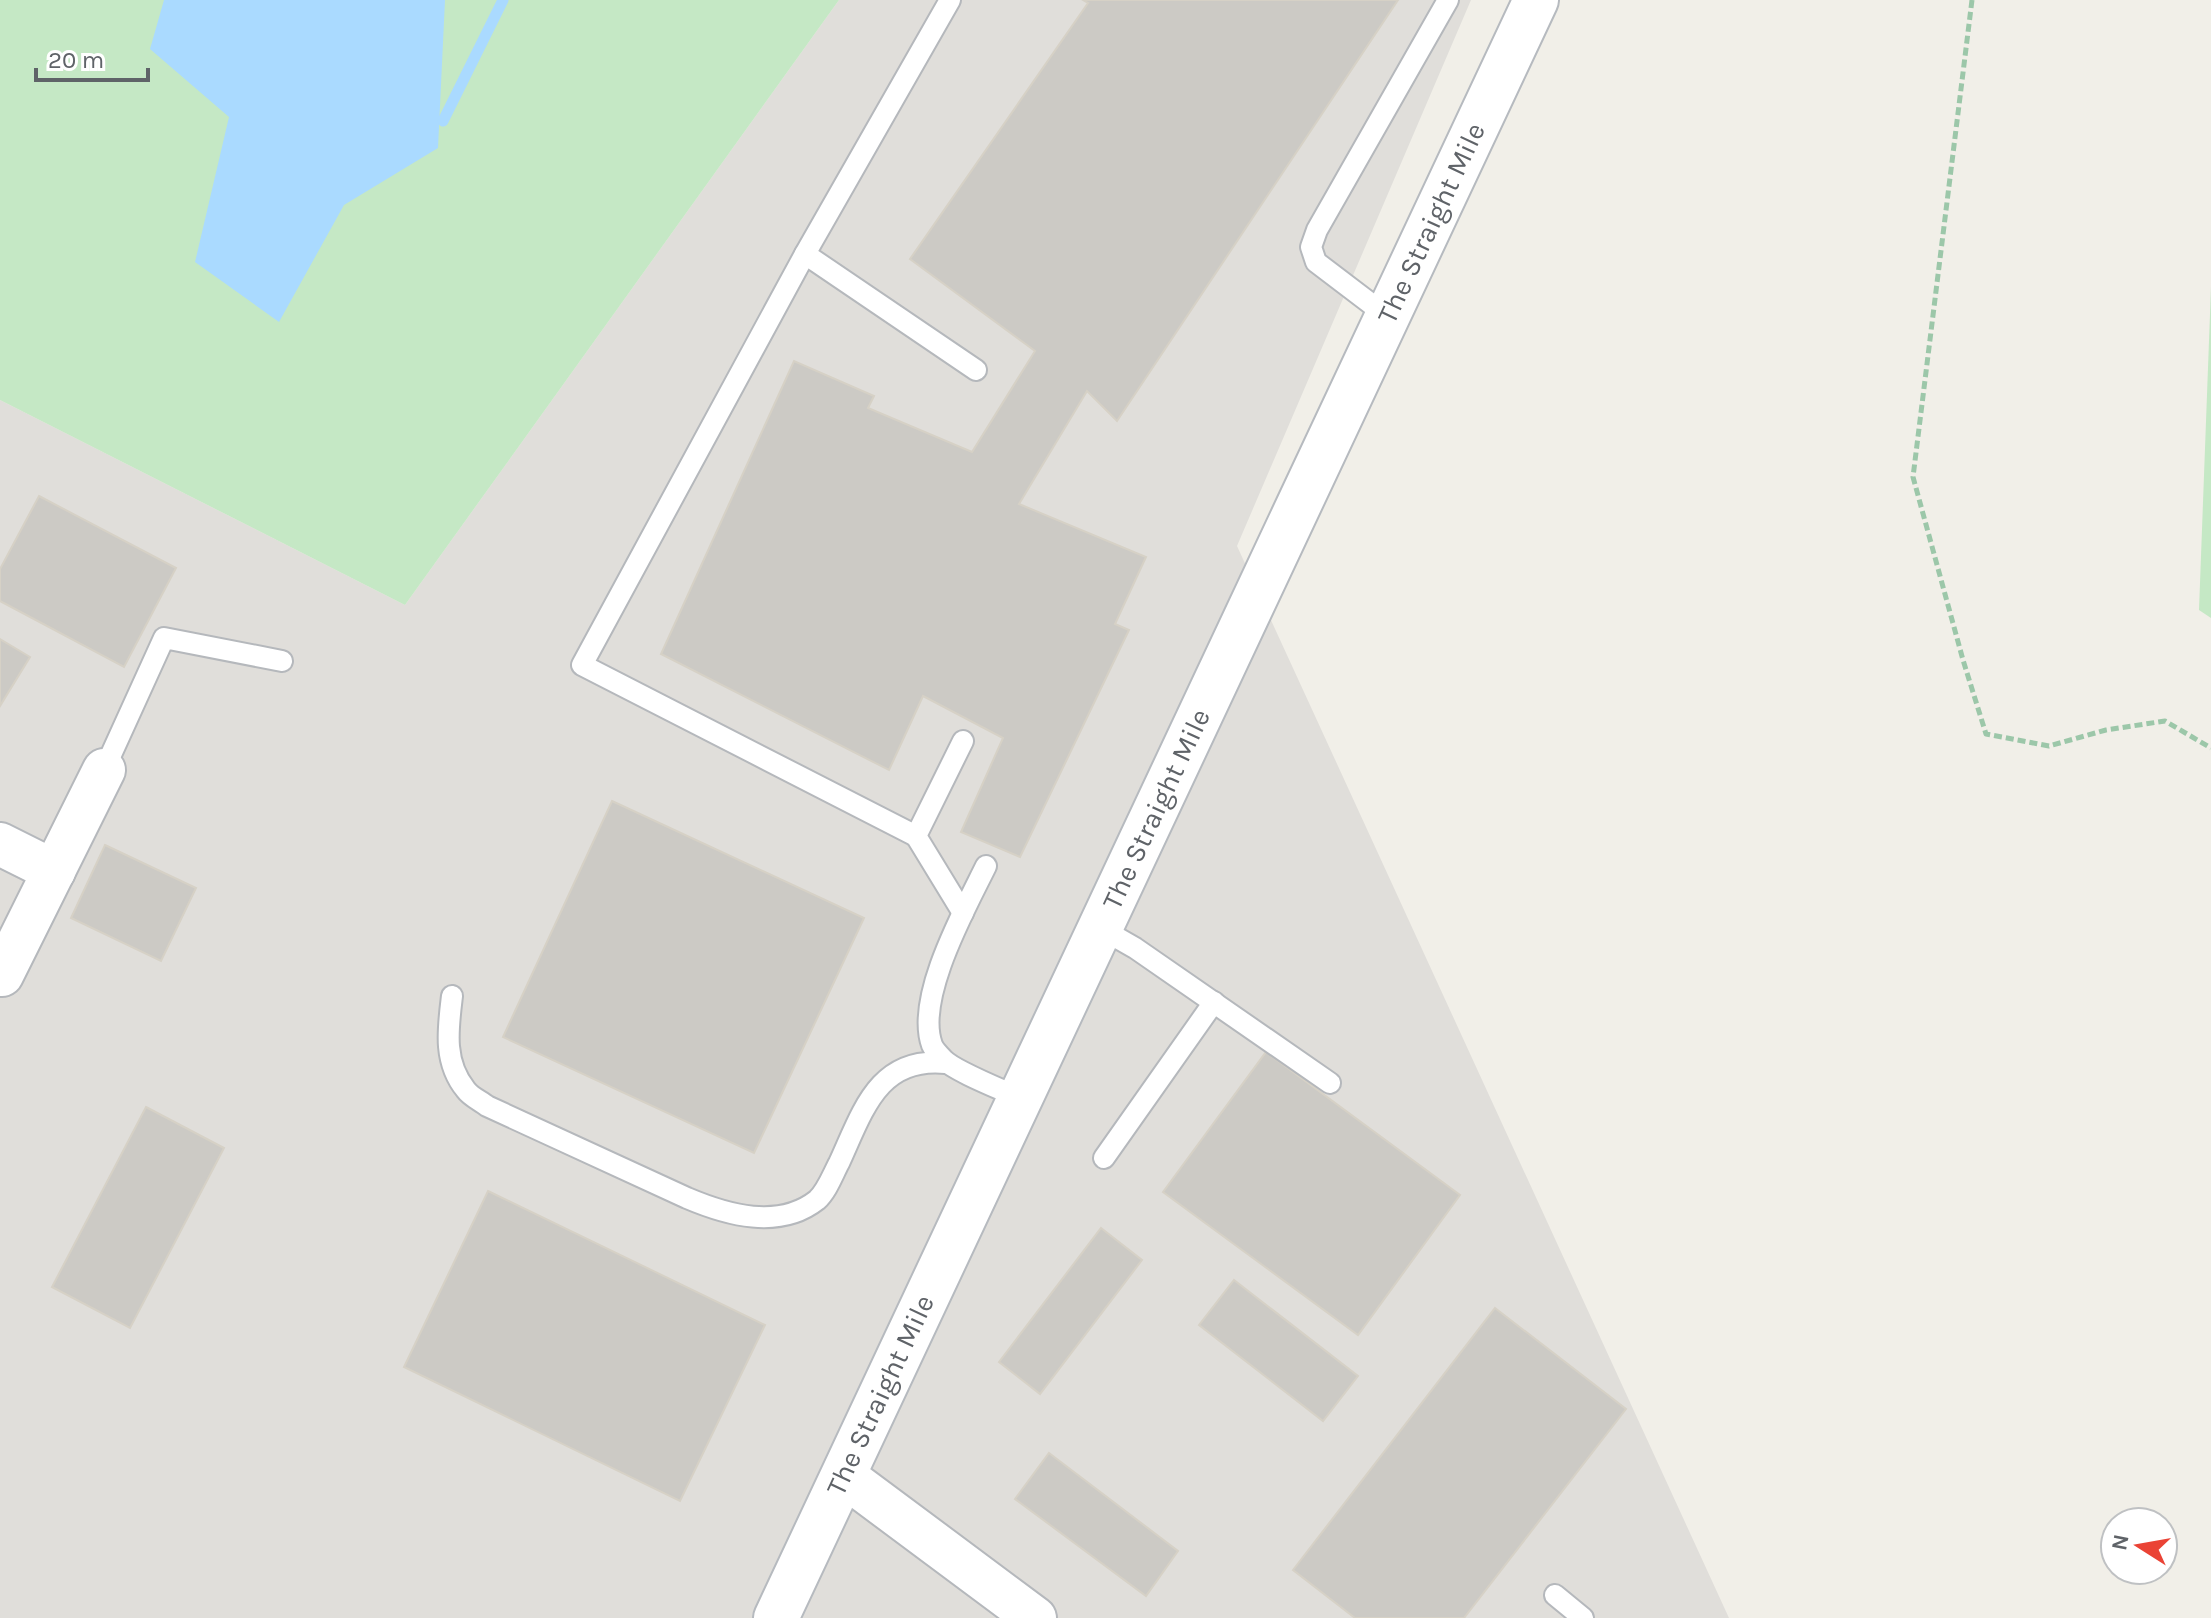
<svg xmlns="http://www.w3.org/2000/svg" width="2211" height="1618" viewBox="0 0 2211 1618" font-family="Karla,sans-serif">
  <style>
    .industrial { fill: #e0deda }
    .green { fill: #c5e8c5 }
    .water { fill: #aadaff }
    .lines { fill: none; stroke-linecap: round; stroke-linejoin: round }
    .stream { stroke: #aadaff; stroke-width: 11 }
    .building { fill: #cccac5; stroke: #d6d1c6; stroke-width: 2 }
    .lane-casing { stroke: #b5b8bc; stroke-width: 24 }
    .street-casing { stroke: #b5b8bc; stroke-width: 46 }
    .secondary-casing { stroke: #b6babf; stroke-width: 48 }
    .path { stroke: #9cc7a9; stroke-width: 5; stroke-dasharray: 8 4; stroke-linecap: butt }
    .lane { stroke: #fff; stroke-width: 20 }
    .street { stroke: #fff; stroke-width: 42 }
    .secondary { stroke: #fff; stroke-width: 44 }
    .labels { text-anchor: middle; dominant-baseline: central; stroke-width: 6; stroke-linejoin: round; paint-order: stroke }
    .street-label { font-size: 28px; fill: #5f6368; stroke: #fff }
  </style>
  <rect width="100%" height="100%" fill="#f1efe8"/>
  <polygon class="industrial" points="839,0 1471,0 1237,546 1729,1618 0,1618 0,400 405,605"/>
  <g class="green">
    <polygon points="0,0 839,0 405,605 0,400"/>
    <polygon points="2211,287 2211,618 2199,610"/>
  </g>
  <polygon class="water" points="164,0 445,0 438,148 344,205 279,322 195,262 229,117 150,49"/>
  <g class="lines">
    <polyline class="stream" points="443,121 503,0"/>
  </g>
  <g class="building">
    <polygon points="1083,0 1398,0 1117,421 1087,391 1019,504 1146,557 1115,624 1129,630 1020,857 961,832 1003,738 923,696 889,770 661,654 794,361 874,396 868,408 972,452 1035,351 910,259 1088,3"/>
    <polygon points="39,496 176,568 124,667 0,601 0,569"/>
    <polygon points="0,639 30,657 0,706"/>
    <polygon points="612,801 864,918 754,1153 503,1037"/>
    <polygon points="105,845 196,888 161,961 71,918"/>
    <polygon points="1266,1052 1460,1195 1358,1335 1163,1192"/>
    <polygon points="146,1107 224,1148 130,1328 52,1287"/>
    <polygon points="488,1191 765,1325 680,1501 404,1367"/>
    <polygon points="1101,1228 1142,1260 1040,1394 999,1362"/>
    <polygon points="1234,1280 1358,1376 1323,1421 1199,1325"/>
    <polygon points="1495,1308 1626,1409 1464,1618 1355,1618 1293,1570"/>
    <polygon points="1049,1453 1178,1551 1146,1596 1015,1499"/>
  </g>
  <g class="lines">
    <g class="lane-casing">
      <g id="lane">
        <polyline points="805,254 976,370"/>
        <polyline points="1387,316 1316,262 1311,247 1317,230 1448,0"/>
        <polyline points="963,741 916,836 963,913"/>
        <polyline points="104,770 164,638 282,661"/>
        <polyline points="916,836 582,665 805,254 950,0"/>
        <path d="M986,866C965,909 915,998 932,1045C934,1050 940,1056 943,1059C954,1071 1003,1090 1020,1098"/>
        <polyline points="1100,928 1135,948 1330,1083"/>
        <path d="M452,996C448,1029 443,1062 466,1090C471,1097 481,1101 487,1106L687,1198C727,1215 779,1230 817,1200C827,1191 833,1174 839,1163C863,1111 878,1056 946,1063"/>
        <polyline points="1104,1158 1214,1002"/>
        <polyline points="1555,1595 1583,1618"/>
      </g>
    </g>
    <g class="street-casing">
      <g id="street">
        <polyline points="0,844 54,871"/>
        <polyline points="2,975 104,770"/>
        <polyline points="843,1475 1035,1618"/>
      </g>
    </g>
    <g class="secondary-casing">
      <polyline id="secondary" points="776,1618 1536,0"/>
    </g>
    <polyline class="path" points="1972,0 1913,477 1963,660 1986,734 2049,746 2106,730 2165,721 2211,748"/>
    <use href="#lane" class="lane"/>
    <use href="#street" class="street"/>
    <use href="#secondary" class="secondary"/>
  </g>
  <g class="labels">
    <g class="street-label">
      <text transform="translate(1431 223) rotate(-65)">The Straight Mile</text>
      <text transform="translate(1156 809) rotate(-65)">The Straight Mile</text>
      <text transform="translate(880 1395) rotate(-65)">The Straight Mile</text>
    </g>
  </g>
  <g transform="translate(2139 1546) rotate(281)"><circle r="38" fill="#ffffff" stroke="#bfc1c3" stroke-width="2"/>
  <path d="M0-6L14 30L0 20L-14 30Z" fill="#ea4335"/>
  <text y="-12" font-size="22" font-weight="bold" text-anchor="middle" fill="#5f6368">N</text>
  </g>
  <path d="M36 68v12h112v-12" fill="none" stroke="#5f6368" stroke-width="4"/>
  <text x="48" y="68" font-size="24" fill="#5f6368" stroke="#ffffff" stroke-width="6" paint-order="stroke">20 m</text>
</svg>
